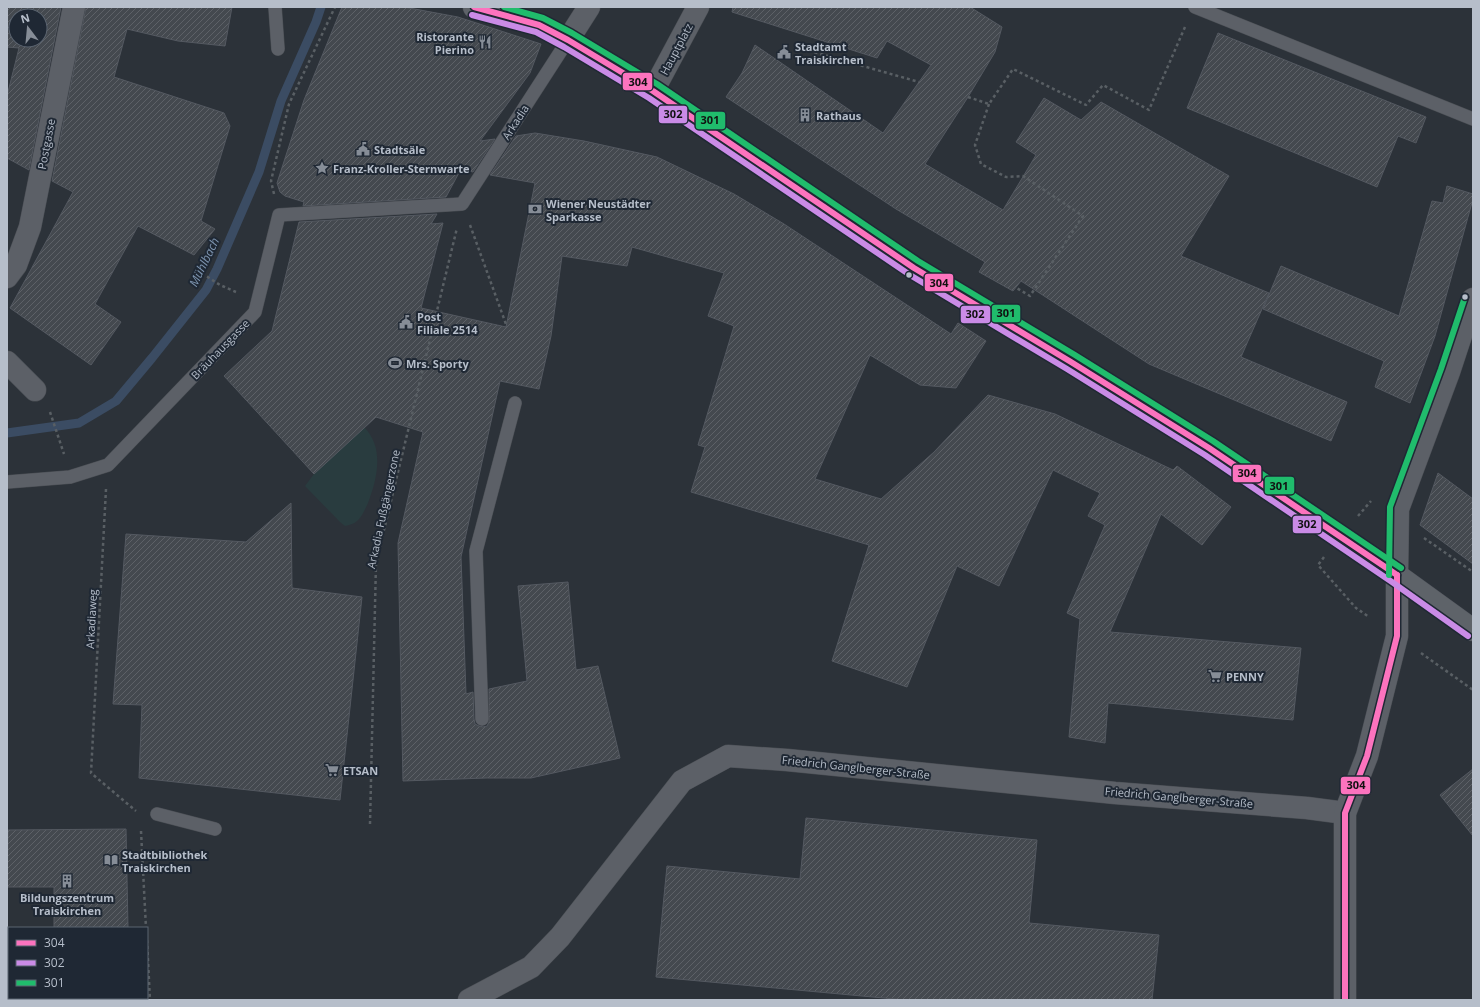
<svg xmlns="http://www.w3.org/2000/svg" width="1480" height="1007" viewBox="0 0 1480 1007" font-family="'Open Sans',sans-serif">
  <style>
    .park { fill: #293c3f }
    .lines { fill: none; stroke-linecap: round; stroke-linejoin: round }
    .stream { stroke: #3b4c63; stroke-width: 9 }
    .building { fill: url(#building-hatch); stroke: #545961; fill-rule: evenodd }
    .service-casing { stroke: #4a4e54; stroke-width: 14 }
    .minor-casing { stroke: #4a4e54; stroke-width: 23 }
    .tertiary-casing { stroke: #4a4e54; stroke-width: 23 }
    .primary-casing { stroke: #4a4e56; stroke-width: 23 }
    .path { stroke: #595f64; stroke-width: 2.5; stroke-dasharray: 3 3; stroke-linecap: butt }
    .service { stroke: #5c6067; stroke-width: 13 }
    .minor { stroke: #5c6067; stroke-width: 22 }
    .tertiary { stroke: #5c6067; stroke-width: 22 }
    .primary { stroke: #5e6369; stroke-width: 22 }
    .bus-1-casing { stroke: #1f2834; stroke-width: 9 }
    .bus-2-casing { stroke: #1f2834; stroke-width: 9 }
    .bus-3-casing { stroke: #1f2834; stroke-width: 9 }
    .bus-1 { stroke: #fc73be; stroke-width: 6 }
    .bus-2 { stroke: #ca8be6; stroke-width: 6 }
    .bus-3 { stroke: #20bc6c; stroke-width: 6 }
    .bus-dot { fill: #b6beca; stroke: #1f2834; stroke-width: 1.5 }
    .labels { text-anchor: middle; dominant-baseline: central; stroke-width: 4; stroke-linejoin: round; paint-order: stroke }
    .poi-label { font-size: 11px; font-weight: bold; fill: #b6beca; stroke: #1f2834; text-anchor: start }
    .street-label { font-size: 11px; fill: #b6beca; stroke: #1f2834 }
    .water-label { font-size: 12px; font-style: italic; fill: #7e95b0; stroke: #1f2834 }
    .line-badge { stroke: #1f2834; stroke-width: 1.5 }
    .pale-badge-label { font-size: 11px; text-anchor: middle; font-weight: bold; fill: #111 }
  </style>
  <defs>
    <pattern id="building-hatch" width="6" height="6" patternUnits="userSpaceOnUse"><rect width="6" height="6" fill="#44494f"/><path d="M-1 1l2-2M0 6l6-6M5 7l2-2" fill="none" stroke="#5d6167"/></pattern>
  </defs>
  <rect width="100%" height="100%" fill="#2c3239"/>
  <path class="park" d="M364,427C385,448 377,479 368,503C365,509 362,517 357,521C354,524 349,525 345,526L340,522L305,486L314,474Z"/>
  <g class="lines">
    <polyline class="stream" points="7,433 79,423 116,401 152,358 206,290 217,269 259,172 281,101 316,22 321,7"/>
  </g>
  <g class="building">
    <path d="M7,7H61L29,170L7,158V96L19,48L7,47ZM16,16H40V40H16Z"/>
    <polygon points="86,7 232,7 225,46 178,41 127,29 114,77 224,113 230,126 201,221 215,229 194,255 138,226 95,304 121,322 91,365 10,308 73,192 52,181"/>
    <polygon points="342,7 404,7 458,17 541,44 530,73 480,141 495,139 473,172 461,169 446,197 303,206 304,202 285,196 280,192 277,183 304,100"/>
    <polygon points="733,7 970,7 1002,27 995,52 968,97 925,164 1003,210 1036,155 1016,142 1044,98 1081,120 1101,102 1229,176 1181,256 1269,293 1241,357 1347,402 1331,441 1149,364 1021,281 1013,291 979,272 985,262 896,209 726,97 742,73 755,45 883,133 931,65 887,41 877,58 732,12"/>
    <polygon points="1218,33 1426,117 1416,143 1398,136 1377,187 1187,108"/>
    <polygon points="535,133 584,141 657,157 734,194 784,224 951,334 958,323 986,341 956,388 920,385 870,355 815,479 881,499 934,452 988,395 1055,414 1173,470 1177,466 1231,507 1202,545 1161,514 1110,632 1301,648 1293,720 1108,703 1105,743 1069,737 1080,619 1067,613 1105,525 1088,516 1100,493 1053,470 999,586 957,566 907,687 832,661 869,545 691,492 705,447 698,445 734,326 708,316 724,273 632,247 627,266 562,256 551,336 539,389 500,381 461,557 466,694 473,692 474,719 475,724 479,726 483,727 487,726 489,722 489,689 527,681 518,586 568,582 576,670 598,666 620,758 531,778 486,778 403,781 398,543 423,432 376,417 314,474 224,376 272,331 299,222 437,214 431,224 443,223 421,308 506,327 535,183 490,175 516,136"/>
    <polygon points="1447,186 1473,194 1473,199 1435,336 1410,403 1375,387 1384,361 1263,309 1281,266 1399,316 1432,201 1443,203"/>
    <polygon points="1438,473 1473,499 1473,564 1420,525"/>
    <polygon points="291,503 292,588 362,597 340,800 139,778 142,705 113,704 126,534 246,542"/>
    <polygon points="1473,769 1473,836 1440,795"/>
    <polygon points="806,818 1037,840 1029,923 1159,935 1152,1000 905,1000 656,977 667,866 800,879"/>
    <polygon points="126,829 128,928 54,928 54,887 7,887 8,830"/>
  </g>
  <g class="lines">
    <g class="service-casing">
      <g id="service">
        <polyline points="275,7 278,49"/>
        <polyline points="1195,7 1473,119"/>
        <polyline points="7,482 70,477 108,465 255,312 279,215 462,204 568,40"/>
        <polyline points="482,719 476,551 515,403"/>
        <polyline points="157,814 215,829"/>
      </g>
    </g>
    <g class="minor-casing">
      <g id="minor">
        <polyline points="568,40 589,7"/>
        <polyline points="653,91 698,7"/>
        <polyline points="7,277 16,265 30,227 74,7"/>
        <polyline points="7,362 35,390"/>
        <polyline points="1397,575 1398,509 1449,372 1473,299"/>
        <polyline points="469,1000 531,967 560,937 682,781 728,756 787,760 1115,793 1307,808 1345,813"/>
      </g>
    </g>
    <g class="tertiary-casing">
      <polyline id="tertiary" points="1345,1000 1345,813 1367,756 1397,636 1397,575"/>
    </g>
    <g class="primary-casing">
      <polyline id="primary" points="474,7 539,25 568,40 653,91 914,268 1071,362 1209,448 1397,575 1473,630"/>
    </g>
    <g class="path">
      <polyline points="803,49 919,82"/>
      <polyline points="968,97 989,104 1013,69 1086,105 1103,85 1149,110 1185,27"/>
      <polyline points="989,104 975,145 981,164 1006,177 1023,176 1083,216 1030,296 1015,287"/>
      <polyline points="274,194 271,181 289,104 335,7"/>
      <polyline points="470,225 507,327"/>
      <polyline points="197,270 220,285 236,292"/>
      <polyline points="50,412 64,454"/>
      <polyline points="106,489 91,773 136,811"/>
      <polyline points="1358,516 1371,501"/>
      <polyline points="1424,538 1473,572"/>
      <polyline points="1324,557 1318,565 1356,608 1369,617"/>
      <polyline points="1421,653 1473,690"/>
      <polyline points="370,824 376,563 457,228"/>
      <polyline points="141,831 146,928"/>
      <polyline points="147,940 150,1000"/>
    </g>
    <use href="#service" class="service"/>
    <use href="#minor" class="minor"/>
    <use href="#tertiary" class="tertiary"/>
    <use href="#primary" class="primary"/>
    <g class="bus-1-casing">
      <g id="bus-1">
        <polyline points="474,7 539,25 568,40 653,91 914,268 1071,362 1209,448 1397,575"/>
        <polyline points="1345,1000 1345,813 1367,756 1397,636 1397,575"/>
      </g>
    </g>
    <g class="bus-2-casing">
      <polyline id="bus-2" points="472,15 536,32 564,47 649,98 910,275 1067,369 1205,455 1392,582 1468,636"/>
    </g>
    <g class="bus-3-casing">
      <g id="bus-3">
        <polyline points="504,7 543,18 572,33 657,84 918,261 1075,355 1213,441 1401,568"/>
        <polyline points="1389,575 1390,507 1441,369 1465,297"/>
      </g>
    </g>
    <use href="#bus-1" class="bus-1"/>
    <use href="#bus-2" class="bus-2"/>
    <use href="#bus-3" class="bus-3"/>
  </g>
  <defs>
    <g id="restaurant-bare" transform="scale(1.08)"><path d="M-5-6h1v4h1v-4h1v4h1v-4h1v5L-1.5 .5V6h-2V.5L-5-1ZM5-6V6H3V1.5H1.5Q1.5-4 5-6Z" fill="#868d97" stroke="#1f2834" stroke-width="2.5" paint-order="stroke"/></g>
    <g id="civic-bare" transform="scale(1.08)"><path d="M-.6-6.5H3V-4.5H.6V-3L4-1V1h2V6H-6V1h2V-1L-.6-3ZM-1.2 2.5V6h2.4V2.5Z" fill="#868d97" stroke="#1f2834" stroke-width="2.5" paint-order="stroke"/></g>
    <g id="building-bare" transform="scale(1.08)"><path d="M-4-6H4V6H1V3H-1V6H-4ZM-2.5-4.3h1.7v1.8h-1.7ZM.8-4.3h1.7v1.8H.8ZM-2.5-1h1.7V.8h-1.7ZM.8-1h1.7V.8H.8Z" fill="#868d97" stroke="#1f2834" stroke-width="2.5" paint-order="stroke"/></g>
    <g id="sight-bare" transform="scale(1.08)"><path d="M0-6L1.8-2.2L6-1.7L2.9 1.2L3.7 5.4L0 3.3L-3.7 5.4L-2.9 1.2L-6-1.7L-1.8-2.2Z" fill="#868d97" stroke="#1f2834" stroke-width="2.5" paint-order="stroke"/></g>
    <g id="bank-bare" transform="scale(1.08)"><path d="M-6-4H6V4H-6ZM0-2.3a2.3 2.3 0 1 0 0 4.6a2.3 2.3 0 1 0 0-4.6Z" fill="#868d97" stroke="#1f2834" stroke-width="2.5" paint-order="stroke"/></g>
    <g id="stadium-bare" transform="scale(1.08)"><path d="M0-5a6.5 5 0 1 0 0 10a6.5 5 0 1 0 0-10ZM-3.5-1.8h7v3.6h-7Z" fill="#868d97" stroke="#1f2834" stroke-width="2.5" paint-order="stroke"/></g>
    <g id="supermarket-bare" transform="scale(1.08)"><path d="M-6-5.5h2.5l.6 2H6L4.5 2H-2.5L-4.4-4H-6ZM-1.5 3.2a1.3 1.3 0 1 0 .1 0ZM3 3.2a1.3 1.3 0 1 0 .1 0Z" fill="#868d97" stroke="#1f2834" stroke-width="2.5" paint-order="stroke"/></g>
    <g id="library-bare" transform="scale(1.08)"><path d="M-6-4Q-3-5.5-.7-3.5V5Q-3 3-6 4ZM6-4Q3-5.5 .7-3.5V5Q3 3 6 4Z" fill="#868d97" stroke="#1f2834" stroke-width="2.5" paint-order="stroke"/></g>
  </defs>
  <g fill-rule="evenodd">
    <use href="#restaurant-bare" x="485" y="42"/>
    <use href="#civic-bare" x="784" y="52"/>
    <use href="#building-bare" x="805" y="115"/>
    <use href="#civic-bare" x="363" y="149"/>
    <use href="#sight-bare" x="322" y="168"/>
    <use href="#bank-bare" x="535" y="209"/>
    <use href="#civic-bare" x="406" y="322"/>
    <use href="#stadium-bare" x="395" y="363"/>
    <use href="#supermarket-bare" x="1215" y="676"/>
    <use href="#supermarket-bare" x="332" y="770"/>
    <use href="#library-bare" x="111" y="860"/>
    <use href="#building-bare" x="67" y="881"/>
  </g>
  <g class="bus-dot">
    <circle cx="909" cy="275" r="3.5"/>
    <circle cx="1465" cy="297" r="3.5"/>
  </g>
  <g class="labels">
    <g class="poi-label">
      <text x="474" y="36" text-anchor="end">Ristorante<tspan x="474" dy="13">Pierino</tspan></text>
      <text x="795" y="46">Stadtamt<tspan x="795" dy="13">Traiskirchen</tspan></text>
      <text x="816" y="115">Rathaus</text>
      <text x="374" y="149">Stadtsäle</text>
      <text x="333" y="168">Franz-Kroller-Sternwarte</text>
      <text x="546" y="203">Wiener Neustädter<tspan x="546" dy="13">Sparkasse</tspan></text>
      <text x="417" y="316">Post<tspan x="417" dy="13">Filiale 2514</tspan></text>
      <text x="406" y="363">Mrs. Sporty</text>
      <text x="1226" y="676">PENNY</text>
      <text x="343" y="770">ETSAN</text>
      <text x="122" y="854">Stadtbibliothek<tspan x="122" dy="13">Traiskirchen</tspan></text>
      <text x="67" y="897" text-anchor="middle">Bildungszentrum<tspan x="67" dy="13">Traiskirchen</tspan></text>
    </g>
    <g class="street-label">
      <text transform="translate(676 49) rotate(-62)">Hauptplatz</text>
      <text transform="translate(515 122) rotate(-57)">Arkadia</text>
      <text transform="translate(46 144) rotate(-79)">Postgasse</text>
      <text transform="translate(220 349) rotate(-46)">Bräuhausgasse</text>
      <text transform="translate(383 509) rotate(-78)">Arkadia Fußgängerzone</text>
      <text transform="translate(91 619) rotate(-87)">Arkadiaweg</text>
      <text transform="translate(856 767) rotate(6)">Friedrich Ganglberger-Straße</text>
      <text transform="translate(1179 797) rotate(5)">Friedrich Ganglberger-Straße</text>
    </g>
    <g class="water-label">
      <text transform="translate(204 262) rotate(-64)">Mühlbach</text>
    </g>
  </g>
  <g class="line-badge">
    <rect x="622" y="72" width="31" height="19" rx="4" fill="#fc73be"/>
    <rect x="658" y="105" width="30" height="19" rx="4" fill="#ca8be6"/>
    <rect x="695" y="111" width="31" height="19" rx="4" fill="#20bc6c"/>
    <rect x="924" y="273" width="30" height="19" rx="4" fill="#fc73be"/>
    <rect x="991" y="304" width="30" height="19" rx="4" fill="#20bc6c"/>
    <rect x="960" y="305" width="31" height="19" rx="4" fill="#ca8be6"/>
    <rect x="1232" y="464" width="30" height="19" rx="4" fill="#fc73be"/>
    <rect x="1264" y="476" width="31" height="19" rx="4" fill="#20bc6c"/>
    <rect x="1292" y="515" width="30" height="19" rx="4" fill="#ca8be6"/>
    <rect x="1340" y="776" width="31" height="19" rx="4" fill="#fc73be"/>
  </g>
  <g class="pale-badge-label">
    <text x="638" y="86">304</text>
    <text x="673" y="118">302</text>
    <text x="710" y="124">301</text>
    <text x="939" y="287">304</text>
    <text x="1006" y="317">301</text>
    <text x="975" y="318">302</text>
    <text x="1247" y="477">304</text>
    <text x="1279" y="490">301</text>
    <text x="1307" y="528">302</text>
    <text x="1356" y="789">304</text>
  </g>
  <rect width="1480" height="1007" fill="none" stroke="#b6beca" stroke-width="16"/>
  <rect x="8" y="927" width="140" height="72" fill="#1f2834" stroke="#5b6470"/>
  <rect x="16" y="940" width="20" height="6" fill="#fc73be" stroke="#5b6470"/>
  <text x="44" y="947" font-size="12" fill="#b6beca">304</text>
  <rect x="16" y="960" width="20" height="6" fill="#ca8be6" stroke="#5b6470"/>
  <text x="44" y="967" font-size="12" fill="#b6beca">302</text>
  <rect x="16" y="980" width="20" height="6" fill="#20bc6c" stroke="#5b6470"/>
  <text x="44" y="987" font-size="12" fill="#b6beca">301</text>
  <g transform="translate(28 28) rotate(344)"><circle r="19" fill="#1f2834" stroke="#5b6470"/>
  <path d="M0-3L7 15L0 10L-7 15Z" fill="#868d97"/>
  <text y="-6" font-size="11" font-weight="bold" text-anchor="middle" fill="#b6beca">N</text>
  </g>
</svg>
